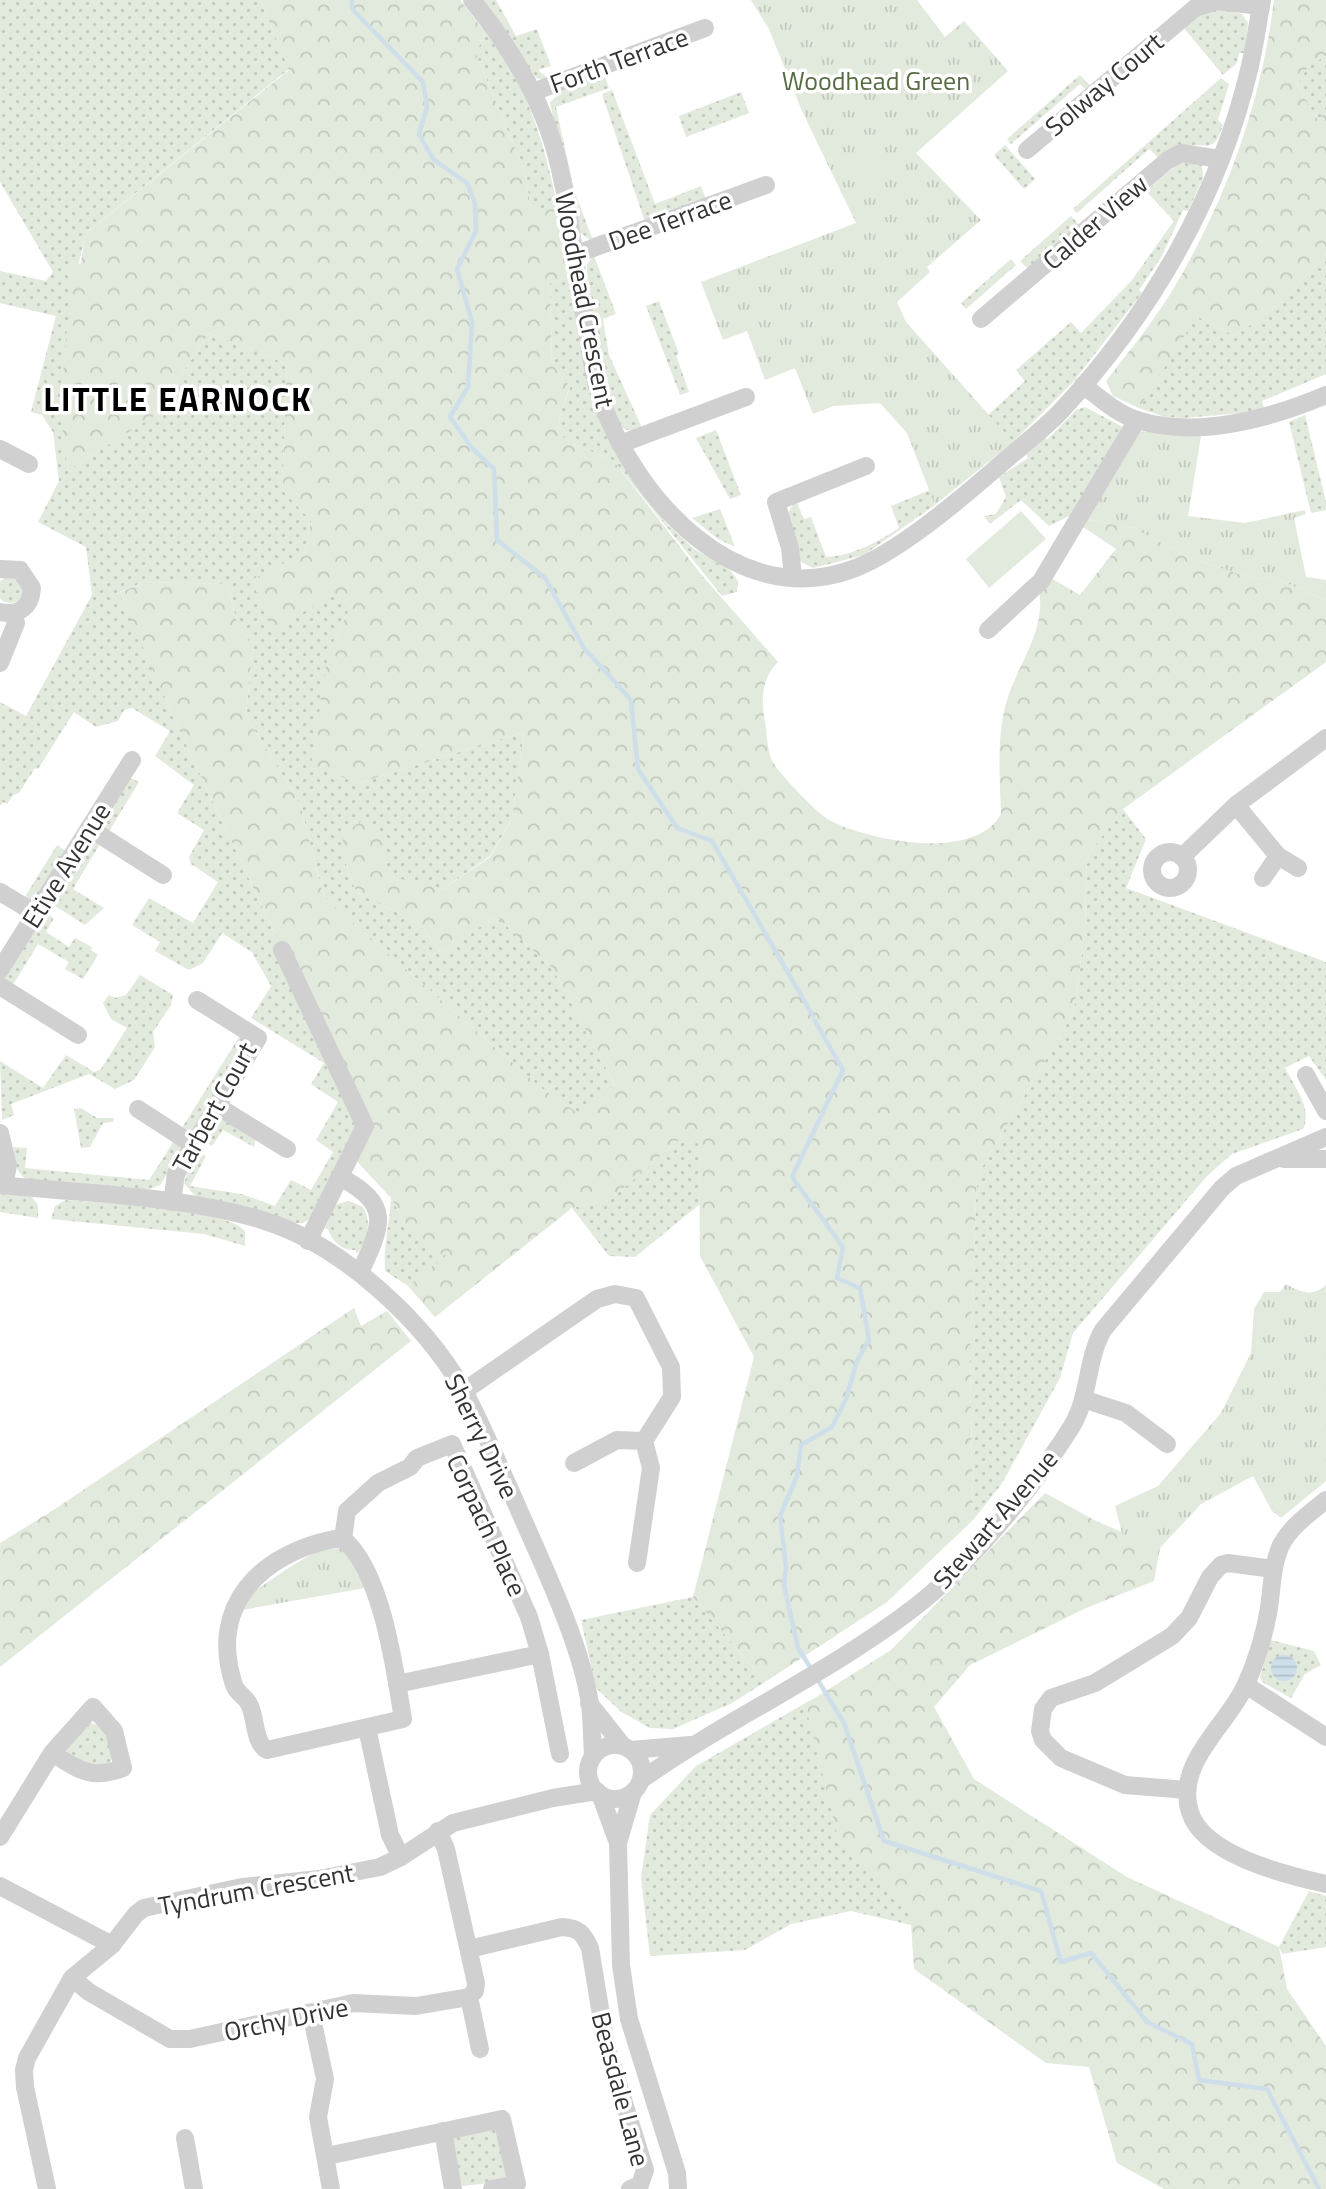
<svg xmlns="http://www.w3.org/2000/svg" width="1326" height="2189" viewBox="0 0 1326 2189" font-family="'Titillium Web',sans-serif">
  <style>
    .grass { fill: url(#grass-dots) }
    .forest { fill: url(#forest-crowns) }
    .park { fill: url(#park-tufts) }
    .pitch { fill: #e2e9dd }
    .water { fill: url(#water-rules) }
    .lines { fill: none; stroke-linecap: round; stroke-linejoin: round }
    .stream { stroke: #cedfe9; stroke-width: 4.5 }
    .minor { stroke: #d0d0d0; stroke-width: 18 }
    .labels { text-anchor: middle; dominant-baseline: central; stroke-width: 7; stroke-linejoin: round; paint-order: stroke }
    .street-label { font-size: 26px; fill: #333; stroke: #fff }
    .park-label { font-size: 26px; fill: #566b43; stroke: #fff }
    .district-label { font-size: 33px; font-weight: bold; letter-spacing: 2px; fill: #000; stroke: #fff }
  </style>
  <defs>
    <pattern id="grass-dots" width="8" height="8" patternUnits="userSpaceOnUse" patternTransform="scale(1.75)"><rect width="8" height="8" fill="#e2e9dd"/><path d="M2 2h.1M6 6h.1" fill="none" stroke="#c2c8be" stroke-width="1.8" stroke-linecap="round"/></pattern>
    <pattern id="forest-crowns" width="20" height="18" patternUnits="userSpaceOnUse" patternTransform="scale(1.75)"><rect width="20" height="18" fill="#e2e9dd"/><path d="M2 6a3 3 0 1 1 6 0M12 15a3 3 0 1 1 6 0" fill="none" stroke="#c2c8be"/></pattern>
    <pattern id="park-tufts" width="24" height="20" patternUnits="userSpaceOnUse" patternTransform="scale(1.75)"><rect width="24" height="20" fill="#e2e9dd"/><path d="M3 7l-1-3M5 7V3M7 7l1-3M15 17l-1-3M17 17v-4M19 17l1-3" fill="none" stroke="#c2c8be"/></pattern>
    <pattern id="water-rules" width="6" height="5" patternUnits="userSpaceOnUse" patternTransform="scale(1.75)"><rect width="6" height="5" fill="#cedfe9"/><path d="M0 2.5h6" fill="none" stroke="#b1c0c8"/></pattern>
  </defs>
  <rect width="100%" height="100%" fill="#fff"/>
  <g class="grass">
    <polygon points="0,0 260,0 289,69 86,233 69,305 61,413 68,470 154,416 209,333 287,364 282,489 311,521 305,552 251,581 330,594 351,606 328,653 359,783 524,732 512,819 490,856 443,889 382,875 386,835 345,861 356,892 420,924 441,953 496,916 553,969 615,1085 582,1117 540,1087 324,897 300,804 246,716 253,644 238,626 227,584 144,582 120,592 176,723 365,1126 312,1217 303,1223 291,1223 230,1203 195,1196 184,1183 196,1150 206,1156 190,1186 241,1194 275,1206 291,1180 311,1190 333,1152 316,1140 338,1102 311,1084 324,1063 251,1018 271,986 252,952 222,933 203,963 189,970 155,951 160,942 132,925 149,898 193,923 218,882 191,864 189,857 204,830 177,813 194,785 155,756 170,731 132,708 124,710 118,721 96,727 74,712 38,769 35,768 19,793 13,795 7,804 3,802 0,806 0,702 26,716 92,595 86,547 38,522 59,481 53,432 42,415 31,412 56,316 0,303 0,271 46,281 53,272 0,182"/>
    <polygon points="482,0 496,0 516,36 537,29 551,66 538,70 552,82 536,78"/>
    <polygon points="1219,8 1242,14 1248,23 1245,53 1239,53 1237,63 1223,75 1183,27 1197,15"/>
    <path d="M485,32C529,88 544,141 558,209H531L525,173L476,54Z"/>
    <polygon points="1326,56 1326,111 1318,120 1297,85 1309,65"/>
    <polygon points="1080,75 1093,88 1088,92 1080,84 1011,144 1007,139"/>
    <polygon points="598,76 605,77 609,88 556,107 574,190 592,238 641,221 642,223 591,241 579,231 550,103 562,90"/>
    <path d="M1221,78L1229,84L1218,120L1223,125C1213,155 1209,142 1185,146C1176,147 1167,154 1159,158L1149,149L1077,213L1073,209Z"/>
    <polygon points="612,90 655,204 701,186 706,199 645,222 602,94"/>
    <polygon points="741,92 749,113 686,137 679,116"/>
    <polygon points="1005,145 1035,179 1024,189 994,155"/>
    <polygon points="1190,161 1202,164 1203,178 1188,211 1183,210 1162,256 1139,290 1142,293 1073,382 1013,442 988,415 1025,381 1016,370 1071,322 1081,333 1132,280 1174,221 1146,191 1179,163"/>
    <polygon points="1071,216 1081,227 1029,270 1020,261"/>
    <polygon points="1326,254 1326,374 1262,401 1265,411 1184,418 1165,417 1139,408 1195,315 1235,336 1283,301"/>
    <path d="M594,256L616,314L603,319L609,355L642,428C636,430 628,433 622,427C602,408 592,306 587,275V264Z"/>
    <polygon points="1011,259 1016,265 966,309 961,303"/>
    <polygon points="569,277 592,398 604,430 666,523 694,549 730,570 738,581 737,592 722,596 613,460 570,443 558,432 561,411 570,388 552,364 550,283"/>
    <polygon points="659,301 679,354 676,355 689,392 680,395 646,306"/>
    <polygon points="1085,407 1123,427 1073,514 1049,526 1021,500 990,524 984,516 996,514 1006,497 999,477 1028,458 1026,455 1044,438 1048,439 1076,410"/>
    <polygon points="1305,415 1326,502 1326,510 1311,513 1289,422"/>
    <polygon points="716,430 741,495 730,499 696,438"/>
    <path d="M930,490L935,505L864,555L813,568L798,560L786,517L793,504L797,503L804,519L811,517L826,557C852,556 878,542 899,528L891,506Z"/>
    <polygon points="720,509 735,547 718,539 692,518"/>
    <circle cx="10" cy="590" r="13"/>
    <polygon points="131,778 139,782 108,833 98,826"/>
    <path d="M1123,809L1146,839L1126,888L1326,962V1080L1309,1056L1285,1068C1294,1086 1313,1109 1303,1129L1232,1154L1207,1176L1073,1333L1060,1378L1001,1485L973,1520L970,1354L977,1176L1074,1012L1085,929L1087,856Z"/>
    <polygon points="92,836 101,842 73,889 104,908 85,925 50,903"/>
    <polygon points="57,845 67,852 33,907 23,900"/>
    <polygon points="44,912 54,918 46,932 69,947 75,938 92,947 91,950 98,955 83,979 65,969 69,962 38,944 11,988 2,981"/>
    <polygon points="140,975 173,995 171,1005 153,1032 155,1047 134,1080 115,1089 89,1074 11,1104 14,1115 2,1120 0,1061 43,1088 66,1055 94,1072 101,1069 127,1028 111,1019 103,1003 109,995 115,998 126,995"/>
    <polygon points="241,1034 251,1040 191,1137 180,1131"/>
    <polygon points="81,1108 97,1118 114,1118 113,1122 103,1123 90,1147 81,1148 74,1109"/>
    <polygon points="219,1116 256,1138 254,1147 223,1130 212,1146 202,1140"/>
    <path d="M176,1138L186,1145L160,1185L144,1191L27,1180C14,1170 16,1162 13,1147L27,1148L25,1168L149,1180Z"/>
    <polygon points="677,1141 699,1141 700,1204 635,1257 609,1256 572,1208 610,1200"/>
    <polygon points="0,1193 32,1197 38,1205 38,1218 0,1212"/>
    <path d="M391,1198L406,1224L449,1254L408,1286L385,1271C383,1247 390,1222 391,1198Z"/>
    <path d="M66,1200C99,1203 228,1209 245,1231V1246L204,1234L51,1219L55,1206Z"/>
    <path d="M349,1201L363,1207C372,1222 368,1241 357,1254L355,1250C342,1251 332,1241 328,1229H325L334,1205Z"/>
    <polygon points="693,1597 765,1682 732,1703 673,1729 650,1728 620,1711 596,1688 581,1620"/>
    <polygon points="1271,1640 1314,1651 1321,1665 1305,1674 1291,1698 1262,1682 1260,1677"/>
    <polygon points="809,1701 839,1841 911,1909 911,1925 851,1911 791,1924 745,1950 650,1956 641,1878 650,1815 696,1766"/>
    <path d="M90,1723C107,1726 110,1743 113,1757L109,1764L93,1767L66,1751L67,1746Z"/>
    <polygon points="1309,1891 1326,1896 1326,1947 1282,1954 1279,1947"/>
    <polygon points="495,2129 499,2132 508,2175 499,2182 462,2186 452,2143 454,2137"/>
  </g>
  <g class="forest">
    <path d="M260,0H460L485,32L476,54L525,173L531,209H558L569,277L550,283L552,364L570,387L561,411L558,432L570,443L613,460L700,573L778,662C761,679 761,700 765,722C767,734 767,754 774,764C782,776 818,815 831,821C870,841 975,862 1001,814C1000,779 997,745 1004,711C1014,667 1047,635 1039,588L1049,577L1080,595L1116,549L1083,527L1085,519L1133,528L1193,559L1254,579L1272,577L1326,600V662L1123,809L1087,856L1085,929L1074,1012L977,1176L970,1354L973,1520L887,1602L765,1682L693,1597L754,1357L700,1256L699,1141H677L610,1200L572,1208L435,1317L408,1286L448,1254L433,1253L406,1224L391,1198L352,1156L365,1126L176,723L119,593L144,582L227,584L238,626L253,644L246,716L300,804L324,897L540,1087L582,1116L615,1085L553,969L496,916L441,953L420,924L356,892L345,861L342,834L365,819L386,835L383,875L443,889L490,857L512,819L524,732L359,783L311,766L328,653L351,606L330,594L275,632L251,580L305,552L311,521L282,489L287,364L209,333L154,416L68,470L60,411L68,318V270L81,263L85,234L289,70Z"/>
    <path d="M1274,0H1326V56L1309,65L1297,85L1318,120L1326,111V254L1283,301L1235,336L1197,316L1139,408L1113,396L1106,381C1131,349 1158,316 1178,281C1228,195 1262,99 1274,0Z"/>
    <polygon points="354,1308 361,1326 387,1311 411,1341 0,1667 0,1543 55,1509"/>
    <polygon points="1045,1493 1096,1521 1160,1548 1154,1581 1086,1608 970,1665 934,1707 974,1779 1127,1877 1279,1947 1287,1989 1326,2046 1326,2189 1164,2189 1117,2163 1089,2067 1046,2063 914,1969 910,1909 839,1841 805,1704 891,1650"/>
  </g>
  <g class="park">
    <polygon points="751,0 917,0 945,37 964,21 1008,71 916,153 981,220 927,267 930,272 897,302 906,322 1013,442 935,505 907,433 880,403 833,406 813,414 795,368 765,380 747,331 723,340 701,282 856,223 802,111 769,29"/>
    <polygon points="1135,431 1201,436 1188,516 1245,523 1305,510 1306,514 1294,518 1306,577 1326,580 1326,600 1272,577 1254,579 1193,559 1133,528 1085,519"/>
    <path d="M1286,1284C1301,1293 1312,1297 1326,1285V1481L1281,1518L1272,1511L1253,1476L1201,1504L1160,1548L1124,1541L1115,1506L1158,1486L1221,1413L1251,1353L1254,1309L1264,1292H1280Z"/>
    <polygon points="345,1548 365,1588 242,1610 249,1595 290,1567 320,1549"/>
  </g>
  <g class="pitch">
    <polygon points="880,148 894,170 869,191 856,167"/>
    <polygon points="1021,511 1046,539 989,588 966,559"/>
  </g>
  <circle class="water" cx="1284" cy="1668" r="13"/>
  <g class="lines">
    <g class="stream">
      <polyline points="352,0 352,9 423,82 427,107 419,134 433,159 467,183 475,203 476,231 457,269 472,322 468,387 450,417 471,447 494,469 497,540 545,578 584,648 631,700 638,769 677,828 712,841 813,1016"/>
      <polyline points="812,1670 798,1648 784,1585 786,1567 780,1516 797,1476 801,1445 832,1427 846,1399 857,1361 869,1340 860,1288 837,1278 843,1247 792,1177 843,1070 815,1021"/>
      <polyline points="816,1677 844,1723 884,1841 1041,1891 1061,1962 1091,1953 1147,2022 1192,2044 1199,2080 1267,2089 1319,2189"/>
    </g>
    <g class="minor">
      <path d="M472,0C504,39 530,80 548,128C570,189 572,256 585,319C590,346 592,375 601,400C636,499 737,612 853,569C897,553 958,501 994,470C1016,450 1041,432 1061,411C1151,314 1220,195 1250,66C1255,44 1258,22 1262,0"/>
      <polyline points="533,92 705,28"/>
      <polyline points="1027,150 1195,8 1217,1 1261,6"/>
      <polyline points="574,255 766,185"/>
      <polyline points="981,319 1168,160 1181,153 1220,159"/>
      <path d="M1083,385C1100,398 1116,413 1137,420C1199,439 1269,419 1326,395"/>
      <polyline points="620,444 746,397"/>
      <polyline points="0,449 29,464"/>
      <path d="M0,569L20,570L32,588C31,607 19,616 0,612"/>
      <polyline points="793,577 790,548 776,502 866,466"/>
      <polyline points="988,630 1041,581 1137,420"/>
      <polyline points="0,663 16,623 14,613"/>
      <polyline points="1236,805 1278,856 1298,868"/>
      <polyline points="89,828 163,875"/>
      <circle cx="1170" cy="870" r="18"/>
      <polyline points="1182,857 1236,805 1326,738"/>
      <polyline points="1263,878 1278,856"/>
      <polyline points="0,892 35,913"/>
      <polyline points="282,950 365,1126 308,1241"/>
      <polyline points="0,970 132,760"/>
      <polyline points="0,986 78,1035"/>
      <polyline points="1306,1075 1326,1111"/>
      <polyline points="217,1106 287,1149"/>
      <polyline points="138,1109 192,1144"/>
      <polyline points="0,1133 8,1166 4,1185"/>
      <polyline points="1284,1159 1326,1159"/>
      <path d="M342,1178C393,1206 381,1226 360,1273"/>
      <path d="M0,1185C86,1194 178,1195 262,1220C341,1244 423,1320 464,1391C483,1426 498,1464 515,1501C540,1559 581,1642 590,1704C592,1722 592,1740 593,1757"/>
      <polyline points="172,1202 176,1174 258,1038 197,1000"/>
      <polyline points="464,1391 597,1299 615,1294 636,1298 671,1367 672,1397 644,1441 651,1468 637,1563"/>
      <polyline points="1083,1399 1126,1413 1167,1444"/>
      <polyline points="574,1463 617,1440 644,1441"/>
      <path d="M1326,1500C1310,1513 1291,1526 1281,1545C1272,1565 1272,1587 1269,1608C1265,1632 1256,1662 1246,1684C1229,1724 1174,1763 1190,1812C1203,1855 1286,1875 1326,1884"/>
      <path d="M334,1539H343C382,1571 395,1670 403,1719L267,1750C254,1743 256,1719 250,1706C247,1697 237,1694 234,1685C208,1606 260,1554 334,1539Z"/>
      <polyline points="343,1539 347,1511 378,1483 410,1467 417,1458 452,1444 529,1617 540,1654 560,1754"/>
      <polyline points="397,1684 540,1654"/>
      <polyline points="1246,1685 1326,1737"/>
      <polyline points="589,1703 623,1746"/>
      <polyline points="367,1728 390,1835 401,1857"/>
      <circle cx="615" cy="1772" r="27"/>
      <polyline points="631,1750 690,1745"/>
      <path d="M641,1780C726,1720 823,1676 907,1613C965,1571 1034,1487 1072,1426C1090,1396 1086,1360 1103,1330L1222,1188L1236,1176L1326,1137"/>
      <polyline points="1187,1790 1125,1785 1061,1758 1043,1740 1040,1731 1043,1709 1051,1698 1095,1683 1172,1636 1189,1618 1210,1577 1221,1565 1228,1563 1273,1569"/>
      <polyline points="600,1794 618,1843 621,1965 629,2019 677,2173 678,2189"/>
      <path d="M0,1837L52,1753L93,1707L114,1731L123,1768C90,1780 80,1770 52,1753"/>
      <polyline points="618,1843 633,1792"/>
      <polyline points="0,1886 112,1945"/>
      <path d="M469,1949L562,1927C579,1928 583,1933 590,1948L606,2045L645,2170L640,2185L630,2189"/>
      <polyline points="72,1978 89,1992 170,2039 190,2039 353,2003 416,2006 469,1997 475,1991 476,1983 446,1849 438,1831"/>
      <polyline points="469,1997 480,2049"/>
      <polyline points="311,2013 325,2079 318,2117 331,2189"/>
      <polyline points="443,2131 453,2189"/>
      <polyline points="185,2138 194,2189"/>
      <polyline points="327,2156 502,2119 517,2184 492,2189"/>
      <polyline points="47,2189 25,2087 24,2070 27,2058 72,1978 112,1945 136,1914 144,1908 242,1887 319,1879 380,1867 401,1857 453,1823 553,1798 597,1791"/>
    </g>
  </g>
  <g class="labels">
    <g class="street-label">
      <text transform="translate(619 60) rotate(-20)">Forth Terrace</text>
      <text transform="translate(1104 84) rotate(-40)">Solway Court</text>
      <text transform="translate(670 220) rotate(-20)">Dee Terrace</text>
      <text transform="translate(1095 222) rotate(-41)">Calder View</text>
      <text transform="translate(585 300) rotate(79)">Woodhead Crescent</text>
      <text transform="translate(66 865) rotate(-58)">Etive Avenue</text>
      <text transform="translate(214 1107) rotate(-61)">Tarbert Court</text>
      <text transform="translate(482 1436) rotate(64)">Sherry Drive</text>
      <text transform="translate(995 1519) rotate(-49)">Stewart Avenue</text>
      <text transform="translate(487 1525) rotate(65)">Corpach Place</text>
      <text transform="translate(256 1889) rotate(-10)">Tyndrum Crescent</text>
      <text transform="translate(286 2019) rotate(-12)">Orchy Drive</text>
      <text transform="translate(621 2089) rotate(75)">Beasdale Lane</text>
    </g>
    <g class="park-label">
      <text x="876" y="80">Woodhead Green</text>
    </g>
    <g class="district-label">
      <text x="178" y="399">LITTLE EARNOCK</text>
    </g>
  </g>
</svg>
